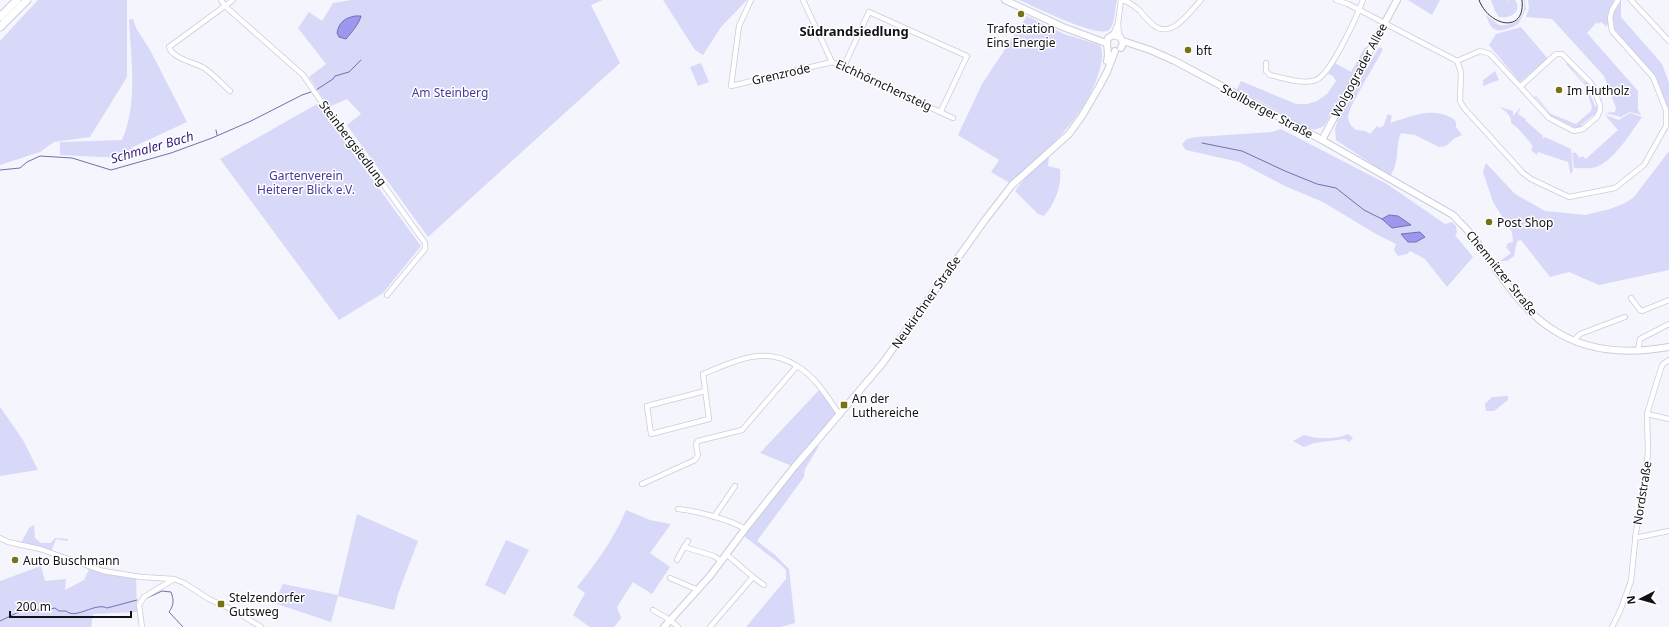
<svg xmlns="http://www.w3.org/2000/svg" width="1669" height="627" viewBox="0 0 1669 627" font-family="'Noto Sans',sans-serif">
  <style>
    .green { fill: #d8d8f8 }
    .water { fill: #9d98ee; stroke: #7370ad }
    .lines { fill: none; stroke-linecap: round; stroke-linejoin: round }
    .stream { stroke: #7370ad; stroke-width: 1 }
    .minor-casing { stroke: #ccccdb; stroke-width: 6 }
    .secondary-casing { stroke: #ccccdb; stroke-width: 8 }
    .primary-casing { stroke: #ccccdb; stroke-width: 9 }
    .minor { stroke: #fff; stroke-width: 4.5 }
    .secondary { stroke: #fff; stroke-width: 6 }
    .primary { stroke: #fff; stroke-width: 7 }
    .tram { stroke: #36363b; stroke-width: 1 }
    .poi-dot { fill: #777213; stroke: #fff; stroke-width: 1.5 }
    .labels { text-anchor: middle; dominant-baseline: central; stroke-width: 3; stroke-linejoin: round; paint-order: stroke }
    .poi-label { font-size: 12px; fill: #111116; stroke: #fff; text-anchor: start }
    .street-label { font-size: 12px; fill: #111116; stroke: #fff }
    .park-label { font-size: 12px; fill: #49389b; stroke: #fff }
    .neighbourhood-label { font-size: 13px; font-weight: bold; fill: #111116; stroke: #fff }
    .water-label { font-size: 13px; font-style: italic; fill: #341b7e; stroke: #fff }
  </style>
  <rect width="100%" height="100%" fill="#f5f5fe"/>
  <g class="green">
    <polygon points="38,0 127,0 127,77 90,137 54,142 40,152 0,165 0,41"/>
    <polygon points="351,0 603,0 591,5 620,63 428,237 347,125 361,114 347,99 329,107 309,77 326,64 298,28 309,12 322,21 333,3"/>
    <polygon points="663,0 747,0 721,27 703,55 695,50"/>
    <path d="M1019,0H1117C1114,9 1116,23 1109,30C1098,39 1034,6 1019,0Z"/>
    <polygon points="1408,0 1440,0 1432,15"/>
    <path d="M1491,0H1507L1508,3V0H1515C1523,12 1510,19 1499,17L1495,11Z"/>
    <path d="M1524,0H1525L1526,9L1519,23C1514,27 1501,33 1494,29C1490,27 1488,20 1486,15L1499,25C1514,27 1527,16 1524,0Z"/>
    <polygon points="1528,0 1614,0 1607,27 1601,22 1598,24 1597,22 1587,33 1638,91 1638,110 1641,115 1630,112 1621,117 1605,113 1615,112 1616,108 1604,76 1552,19 1526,17 1529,8"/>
    <path d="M1621,0V17L1662,64L1669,83V128L1668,110L1653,73L1617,35C1610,21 1612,12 1621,0Z"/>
    <path d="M1027,16L1064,34L1100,45C1105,56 1100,69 1096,81C1076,129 1046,149 1010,183L991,172L999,160L958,135L982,84Z"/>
    <path d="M133,19L136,28L150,50L187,122L133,147L122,158L60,155V142L122,140C138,106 131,57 129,20Z"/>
    <polygon points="1521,27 1548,59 1520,82 1489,45 1496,34"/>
    <path d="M1365,47L1368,49L1324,126C1318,129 1315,130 1309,129L1258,100L1236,91L1241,81L1296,104H1307L1317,101L1327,94L1336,81L1333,76L1328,74L1335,63L1351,72Z"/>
    <path d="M1379,47L1383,49C1376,64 1349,105 1348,117C1348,122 1352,127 1356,130L1365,131L1370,134L1377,126L1380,128L1384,125L1387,115L1389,114L1392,116L1390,123C1410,117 1430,107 1450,117C1454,119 1457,121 1456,127L1462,135L1455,138L1446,146L1439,147L1415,135L1401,133C1395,147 1400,163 1390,176L1336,140L1335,129L1338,119Z"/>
    <polygon points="701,63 709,82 698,86 690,67"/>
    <polygon points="1567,63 1584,82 1586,81 1590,86 1587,87 1589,91 1592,89 1593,92 1590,93 1595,106 1598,105 1598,109 1595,116 1593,115 1581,125 1582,127 1576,130 1571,128 1572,126 1558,119 1557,122 1548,115 1550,114 1536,98 1533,99 1536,96 1551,114 1576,124 1591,111 1592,107 1585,85 1566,64"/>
    <polygon points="1495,71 1499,80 1483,86 1483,80"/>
    <polygon points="317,104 421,246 383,293 339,320 220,159"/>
    <path d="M1500,107L1513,111V116L1521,107L1518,114L1526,119L1525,120L1543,136L1542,139L1545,137L1571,149L1573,171L1570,174V171L1568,162L1538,152L1537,155L1531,150L1533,146C1528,140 1518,127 1511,123C1512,116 1505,111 1500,107Z"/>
    <path d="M1630,113L1642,117C1631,132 1614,161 1596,167C1590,169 1581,168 1574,168L1572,153H1574L1575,152L1580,158L1582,156L1586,159L1618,130L1605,115L1619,120Z"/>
    <polygon points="1281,129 1387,184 1445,224 1452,222 1456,226 1457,233 1455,235 1473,257 1447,287 1425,259 1410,251 1407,254 1398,256 1394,250 1396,244 1376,234 1323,202 1285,186 1239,162 1186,150 1182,144 1187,139 1197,137 1272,132"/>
    <polygon points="1669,151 1669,270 1599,285 1569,272 1550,277 1521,240 1517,241 1514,256 1507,261 1500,261 1511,253 1506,247 1508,243 1513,242 1512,232 1493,202 1483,172 1486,163 1515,194 1545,211 1585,215 1610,209 1625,203 1634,197"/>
    <path d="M1049,157L1048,166L1060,169C1062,185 1055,204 1044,216L1038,214L1015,191L1029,173Z"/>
    <polygon points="820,389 836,414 792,466 760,453"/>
    <polygon points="1508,396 1508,400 1494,411 1486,411 1485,404 1492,397"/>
    <polygon points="0,407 23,440 38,470 0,476"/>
    <path d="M1348,434L1353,438L1349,442L1345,439L1314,443L1304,447L1293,441L1304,435C1317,439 1335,440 1348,434Z"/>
    <polygon points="815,446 819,446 805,469 804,477 757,541 775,555 789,569 795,623 781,627 746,627 786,579 786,570 780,564 744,536"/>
    <path d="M626,510L650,520L671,524L650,553L670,567L652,594L633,582L617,607L621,618L614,627H590L573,615L585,593L577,587C596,563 614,539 626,510Z"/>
    <polygon points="357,514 418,541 398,594 394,610 338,596 331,622 274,603 283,584 338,595"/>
    <polygon points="34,525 35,538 41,543 51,543 55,538 68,539 67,541 56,539 51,552 21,543 29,528"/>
    <polygon points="506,540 529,550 505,595 485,585"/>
    <polygon points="91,565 107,571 136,573 137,612 93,614 91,627 0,627 0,581 41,566 45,581 66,579 65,590 84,580"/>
  </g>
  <g class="water">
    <path d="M355,16H361C359,24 351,33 346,39L339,37L337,33C339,22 345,18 355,16Z"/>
    <polygon points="1389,215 1398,216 1411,225 1392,228 1382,219"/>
    <polygon points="1420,232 1425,237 1416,242 1408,242 1401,234"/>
  </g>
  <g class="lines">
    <g class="stream">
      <polyline points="316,90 333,79 335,76 349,72 361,60"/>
      <polyline points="216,130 217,135"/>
      <polyline points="1202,143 1242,151 1285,171 1317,184 1336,188 1364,210 1382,219"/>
      <polyline points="0,170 20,168 27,162 40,156 72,158 111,170 171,153 212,138 251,121 302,95 311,92"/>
      <path d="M145,599L162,591L171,592C174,600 174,605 169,612L183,627"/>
      <path d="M0,621L25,609L27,606L41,611L45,608L50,609L55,608L59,611H66C76,620 95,602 107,608L137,600"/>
    </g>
    <g class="minor-casing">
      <g id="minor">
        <polyline points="221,0 225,6 303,75 327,110 368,163 425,243 425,249 387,295"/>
        <polyline points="751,0 739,26 731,86 832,62"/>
        <polyline points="803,0 832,62 953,118"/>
        <path d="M1121,0C1129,1 1134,6 1140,11C1144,16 1150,23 1156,27C1174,37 1190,11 1201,0"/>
        <polyline points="1336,0 1348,4 1457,61 1461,72 1460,101 1464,108 1523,173 1531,179 1569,197 1615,188 1644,165 1666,126 1666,110 1653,77 1612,31 1610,18 1612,10 1618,0"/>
        <polyline points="1631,0 1669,41"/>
        <polyline points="1113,35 1118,23"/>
        <polyline points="1119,36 1118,23 1121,0"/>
        <polyline points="1457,61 1480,51 1490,54 1549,118 1574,131 1583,129 1597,117 1600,110 1600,105 1591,83 1562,54 1556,54 1521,86"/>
        <path d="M1266,63V71L1270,75C1284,78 1303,85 1316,80C1331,74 1357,16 1363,0"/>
        <polyline points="843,68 869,12 967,56 941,111"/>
        <path d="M230,91C222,84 213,74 204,68C194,62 173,59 169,47L233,0"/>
        <polyline points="1631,298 1640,310 1642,311 1669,300"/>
        <polyline points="1574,340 1580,334 1625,317"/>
        <polyline points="1638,351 1640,339 1669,324"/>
        <path d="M705,391L647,406L651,434L709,419L703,374C735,361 764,345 797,366"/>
        <polyline points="1647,414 1669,419"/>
        <path d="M642,484L695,460L698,455L696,444L698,441L742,430L797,366C816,377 827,397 840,415"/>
        <path d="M678,509C696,511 729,519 745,529"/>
        <polyline points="714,517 735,486"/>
        <polyline points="0,538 8,542 40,549 103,571 141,577 174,579 184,583 209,599 237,612 261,627"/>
        <polyline points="1635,538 1669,531"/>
        <polyline points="684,547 688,541"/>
        <polyline points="677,560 684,547 714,556 721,561"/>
        <polyline points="753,577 764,585"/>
        <polyline points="670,578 698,590"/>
        <polyline points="653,610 670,620 678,627"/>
        <polyline points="142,627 139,605 144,597 174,579"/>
        <polyline points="710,627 753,577 726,554"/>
        <polyline points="1612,627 1620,611 1631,581 1636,532 1646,475 1648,451 1647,414 1661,368 1663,364 1669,360"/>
      </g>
    </g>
    <g class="secondary-casing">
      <g id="secondary">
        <polyline points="1005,0 1063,27 1106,43"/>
        <path d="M1123,41L1150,50L1175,61L1322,140L1453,215C1458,221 1464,226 1469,232C1495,265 1516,306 1552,329C1586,352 1629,354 1669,347"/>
        <path d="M1107,61C1110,51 1105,45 1108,38L1113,35L1120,37L1123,43L1121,48"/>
        <polyline points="1322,140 1397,0"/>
        <polyline points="664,627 710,576 745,529 795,466 815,443 882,364 985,220 1012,185 1069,134 1082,116 1099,87 1107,72 1115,51"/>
      </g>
    </g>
    <g class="primary-casing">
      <g id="primary">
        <polyline points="0,17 17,0"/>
        <polyline points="0,27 27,0"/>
      </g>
    </g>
    <use href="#minor" class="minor"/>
    <use href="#secondary" class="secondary"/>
    <use href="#primary" class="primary"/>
    <path class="tram" d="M1479,0C1489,27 1526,34 1522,0"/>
  </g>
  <g class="poi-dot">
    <circle cx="1021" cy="14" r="4"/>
    <circle cx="1188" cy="50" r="4"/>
    <circle cx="1559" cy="90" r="4"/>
    <circle cx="1489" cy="222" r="4"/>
    <rect x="840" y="401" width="8" height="8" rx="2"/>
    <circle cx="15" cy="560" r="4"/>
    <rect x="217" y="600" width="8" height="8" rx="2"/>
  </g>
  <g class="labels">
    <g class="poi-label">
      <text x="1021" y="28" text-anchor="middle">Trafostation<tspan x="1021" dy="14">Eins Energie</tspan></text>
      <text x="1196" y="50">bft</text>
      <text x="1567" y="90">Im Hutholz</text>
      <text x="1497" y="222">Post Shop</text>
      <text x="852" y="398">An der<tspan x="852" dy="14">Luthereiche</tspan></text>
      <text x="23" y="560">Auto Buschmann</text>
      <text x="229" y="597">Stelzendorfer<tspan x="229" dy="14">Gutsweg</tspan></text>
    </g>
    <g class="street-label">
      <text transform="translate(1359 70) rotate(-62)">Wolgograder Allee</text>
      <text transform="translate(781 74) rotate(-13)">Grenzrode</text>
      <text transform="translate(884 85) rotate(25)">Eichhörnchensteig</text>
      <text transform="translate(1267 111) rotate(28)">Stollberger Straße</text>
      <text transform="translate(353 143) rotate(53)">Steinbergsiedlung</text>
      <text transform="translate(1502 273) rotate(51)">Chemnitzer Straße</text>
      <text transform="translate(926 302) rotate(-55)">Neukirchner Straße</text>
      <text transform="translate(1642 493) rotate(-81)">Nordstraße</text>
    </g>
    <g class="park-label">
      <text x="450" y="92">Am Steinberg</text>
      <text x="306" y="175">Gartenverein<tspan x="306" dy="14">Heiterer Blick e.V.</tspan></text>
    </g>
    <g class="neighbourhood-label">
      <text x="854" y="31">Südrandsiedlung</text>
    </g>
    <g class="water-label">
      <text transform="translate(152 147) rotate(-16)">Schmaler Bach</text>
    </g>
  </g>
  <g transform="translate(1641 599) rotate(264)" stroke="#ffffff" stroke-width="3" paint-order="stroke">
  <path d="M0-3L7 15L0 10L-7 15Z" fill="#111116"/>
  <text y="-6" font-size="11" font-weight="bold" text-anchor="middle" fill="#111116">N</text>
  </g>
  <path d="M10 611v6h121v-6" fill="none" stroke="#111116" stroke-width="2"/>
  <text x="16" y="611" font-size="12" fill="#111116" stroke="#ffffff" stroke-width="3" paint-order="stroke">200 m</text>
</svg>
